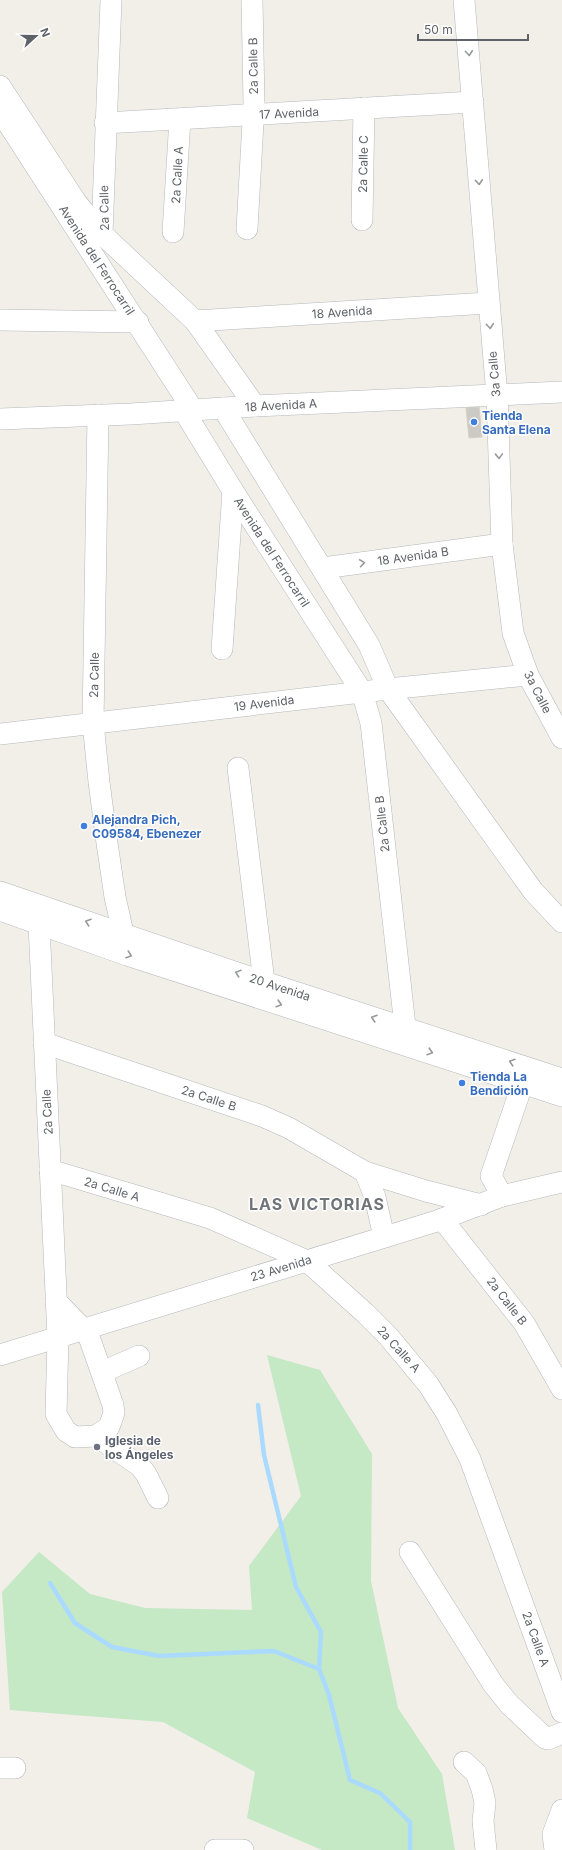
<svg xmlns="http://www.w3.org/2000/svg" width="562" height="1850" viewBox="0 0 562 1850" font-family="Inter,sans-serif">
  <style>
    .green { fill: #c5e8c5 }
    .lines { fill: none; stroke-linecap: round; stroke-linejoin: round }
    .stream { stroke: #aadaff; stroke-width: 4.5 }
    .building { fill: #cccac5; stroke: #d6d1c6 }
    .minor-casing { stroke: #b5b8bc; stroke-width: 22 }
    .minor { stroke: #fff; stroke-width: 21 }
    .oneway { stroke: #979a9d }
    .shop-dot { fill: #3f7fe0; stroke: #fff; stroke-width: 1.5 }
    .worship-dot { fill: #6b7280; stroke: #fff; stroke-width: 1.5 }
    .labels { text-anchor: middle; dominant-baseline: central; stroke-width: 3; stroke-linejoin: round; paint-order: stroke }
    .street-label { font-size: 12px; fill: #5f6368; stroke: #fff }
    .shop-label { font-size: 12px; font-weight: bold; fill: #366cbe; stroke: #fff; text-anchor: start }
    .worship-label { font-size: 12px; font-weight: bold; fill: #5b616d; stroke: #fff; text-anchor: start }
    .district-label { font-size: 16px; font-weight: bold; letter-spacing: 1px; fill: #70757a; stroke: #fff }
  </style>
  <rect width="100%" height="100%" fill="#f1efe8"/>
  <polygon class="green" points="267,1355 320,1370 372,1454 371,1581 398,1708 442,1774 455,1850 322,1850 247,1818 255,1772 163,1722 10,1710 2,1592 39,1552 90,1594 145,1608 252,1610 249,1566 301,1496"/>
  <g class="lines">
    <g class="stream">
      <polyline points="258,1405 264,1455 296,1587 321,1632 319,1669"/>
      <polyline points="50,1583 75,1623 112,1647 159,1656 274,1651 319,1669 329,1695 350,1780 380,1793 410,1822 410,1850"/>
    </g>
  </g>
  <polygon class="building" points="479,407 482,437 469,438 466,408"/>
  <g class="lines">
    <g class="minor-casing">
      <g id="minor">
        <polyline points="111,0 102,234 195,321 255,406"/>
        <polyline points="464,0 497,396 502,544 513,633 528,675 562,738"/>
        <polyline points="0,86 76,202 102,234"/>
        <polyline points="0,111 193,410"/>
        <polyline points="105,123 473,102"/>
        <polyline points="362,220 364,108"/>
        <polyline points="247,229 254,104 252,0"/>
        <polyline points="173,232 180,119"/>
        <polyline points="0,320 138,322"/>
        <polyline points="195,321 488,303"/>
        <polyline points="223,408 369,645 388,689 533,891 562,922"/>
        <polyline points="184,411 233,491 362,692 371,723 407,1044"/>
        <polyline points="98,415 93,723 99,782 107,843 115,897 123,933"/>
        <polyline points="0,419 131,414 255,406 562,392"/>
        <polyline points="323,568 502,544"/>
        <polyline points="222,649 233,491"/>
        <polyline points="0,734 388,689 528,675"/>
        <polyline points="238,768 264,982"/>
        <polyline points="0,892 264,982 562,1079"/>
        <polyline points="0,910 127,955 562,1096"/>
        <polyline points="39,924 58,1337 56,1414 66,1431 75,1437 96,1436 109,1427 114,1413 113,1405 89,1337 83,1329 56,1301"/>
        <polyline points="44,1043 262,1116 289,1128 365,1172 426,1191 481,1205"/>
        <polyline points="50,1170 210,1218 307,1261 365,1313 388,1336 428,1384 447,1414 470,1459 562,1712"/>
        <polyline points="365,1172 375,1197 384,1237"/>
        <polyline points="502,1196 491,1176 518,1097 522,1082"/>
        <polyline points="442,1219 524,1323 562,1389"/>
        <polyline points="0,1355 437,1221 502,1196 562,1182"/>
        <polyline points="102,1372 139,1356"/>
        <polyline points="96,1436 140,1466 146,1474 158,1498"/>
        <polyline points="410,1552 493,1684 509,1704 545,1738 548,1739 562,1733"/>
        <polyline points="464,1762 476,1773 482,1789 485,1803 483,1821 486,1850"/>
        <polyline points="0,1768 15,1768"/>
        <polyline points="215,1850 243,1850"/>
        <polyline points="555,1850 553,1834 562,1810"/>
      </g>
    </g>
    <use href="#minor" class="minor"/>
  </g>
  <defs><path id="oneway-chevron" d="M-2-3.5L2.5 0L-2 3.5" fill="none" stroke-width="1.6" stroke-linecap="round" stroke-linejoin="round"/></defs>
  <g class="oneway">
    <use href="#oneway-chevron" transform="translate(469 53) rotate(85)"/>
    <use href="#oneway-chevron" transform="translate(479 182) rotate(86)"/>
    <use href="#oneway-chevron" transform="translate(490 326) rotate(85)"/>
    <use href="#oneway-chevron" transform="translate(499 456) rotate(88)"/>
    <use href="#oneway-chevron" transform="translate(362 563) rotate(-8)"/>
    <use href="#oneway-chevron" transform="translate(88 922) rotate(-161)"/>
    <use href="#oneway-chevron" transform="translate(129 955) rotate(19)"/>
    <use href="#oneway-chevron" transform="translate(238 973) rotate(-161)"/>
    <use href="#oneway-chevron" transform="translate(279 1004) rotate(17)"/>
    <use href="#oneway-chevron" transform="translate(374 1018) rotate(-162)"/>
    <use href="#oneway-chevron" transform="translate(430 1052) rotate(18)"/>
    <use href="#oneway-chevron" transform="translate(512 1062) rotate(-162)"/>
  </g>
  <g class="shop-dot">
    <circle cx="474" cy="422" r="4"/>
    <circle cx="84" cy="826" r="4"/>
    <circle cx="462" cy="1083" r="4"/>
  </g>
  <circle class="worship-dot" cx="97" cy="1447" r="4"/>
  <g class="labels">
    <g class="street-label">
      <text transform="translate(253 66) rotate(-91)">2a Calle B</text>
      <text transform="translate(289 113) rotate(-3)">17 Avenida</text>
      <text transform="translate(363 164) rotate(-89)">2a Calle C</text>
      <text transform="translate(177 175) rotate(-87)">2a Calle A</text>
      <text transform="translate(104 208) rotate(-91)">2a Calle</text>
      <text transform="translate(97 260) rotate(57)">Avenida del Ferrocarril</text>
      <text transform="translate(342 312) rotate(-4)">18 Avenida</text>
      <text transform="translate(494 374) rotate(-95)">3a Calle</text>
      <text transform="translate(281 405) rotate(-3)">18 Avenida A</text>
      <text transform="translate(272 552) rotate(57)">Avenida del Ferrocarril</text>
      <text transform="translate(413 556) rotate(-8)">18 Avenida B</text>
      <text transform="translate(94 675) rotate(-89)">2a Calle</text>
      <text transform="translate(538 692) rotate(63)">3a Calle</text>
      <text transform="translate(264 703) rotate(-7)">19 Avenida</text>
      <text transform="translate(382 824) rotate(-96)">2a Calle B</text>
      <text transform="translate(280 987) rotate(18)">20 Avenida</text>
      <text transform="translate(209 1098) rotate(18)">2a Calle B</text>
      <text transform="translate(47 1112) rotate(-93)">2a Calle</text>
      <text transform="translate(112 1189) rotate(17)">2a Calle A</text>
      <text transform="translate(281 1268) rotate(-17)">23 Avenida</text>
      <text transform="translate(507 1301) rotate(52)">2a Calle B</text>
      <text transform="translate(399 1349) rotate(48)">2a Calle A</text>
      <text transform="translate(536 1639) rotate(70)">2a Calle A</text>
    </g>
    <g class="shop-label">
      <text x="482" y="415">Tienda<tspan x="482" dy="14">Santa Elena</tspan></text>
      <text x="92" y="819">Alejandra Pich,<tspan x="92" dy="14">C09584, Ebenezer</tspan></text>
      <text x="470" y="1076">Tienda La<tspan x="470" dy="14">Bendición</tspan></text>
    </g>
    <g class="worship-label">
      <text x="105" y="1440">Iglesia de<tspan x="105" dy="14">los Ángeles</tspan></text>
    </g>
    <g class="district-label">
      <text x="317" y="1204">LAS VICTORIAS</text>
    </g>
  </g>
  <g transform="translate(36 36) rotate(69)" stroke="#ffffff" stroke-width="3" paint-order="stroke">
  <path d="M0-3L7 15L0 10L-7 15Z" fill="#5f6368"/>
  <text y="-6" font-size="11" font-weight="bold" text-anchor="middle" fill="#5f6368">N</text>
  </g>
  <path d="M418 34v6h110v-6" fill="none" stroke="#5f6368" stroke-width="2"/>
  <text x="424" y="34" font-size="12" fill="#5f6368" stroke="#ffffff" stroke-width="3" paint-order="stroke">50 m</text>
</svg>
